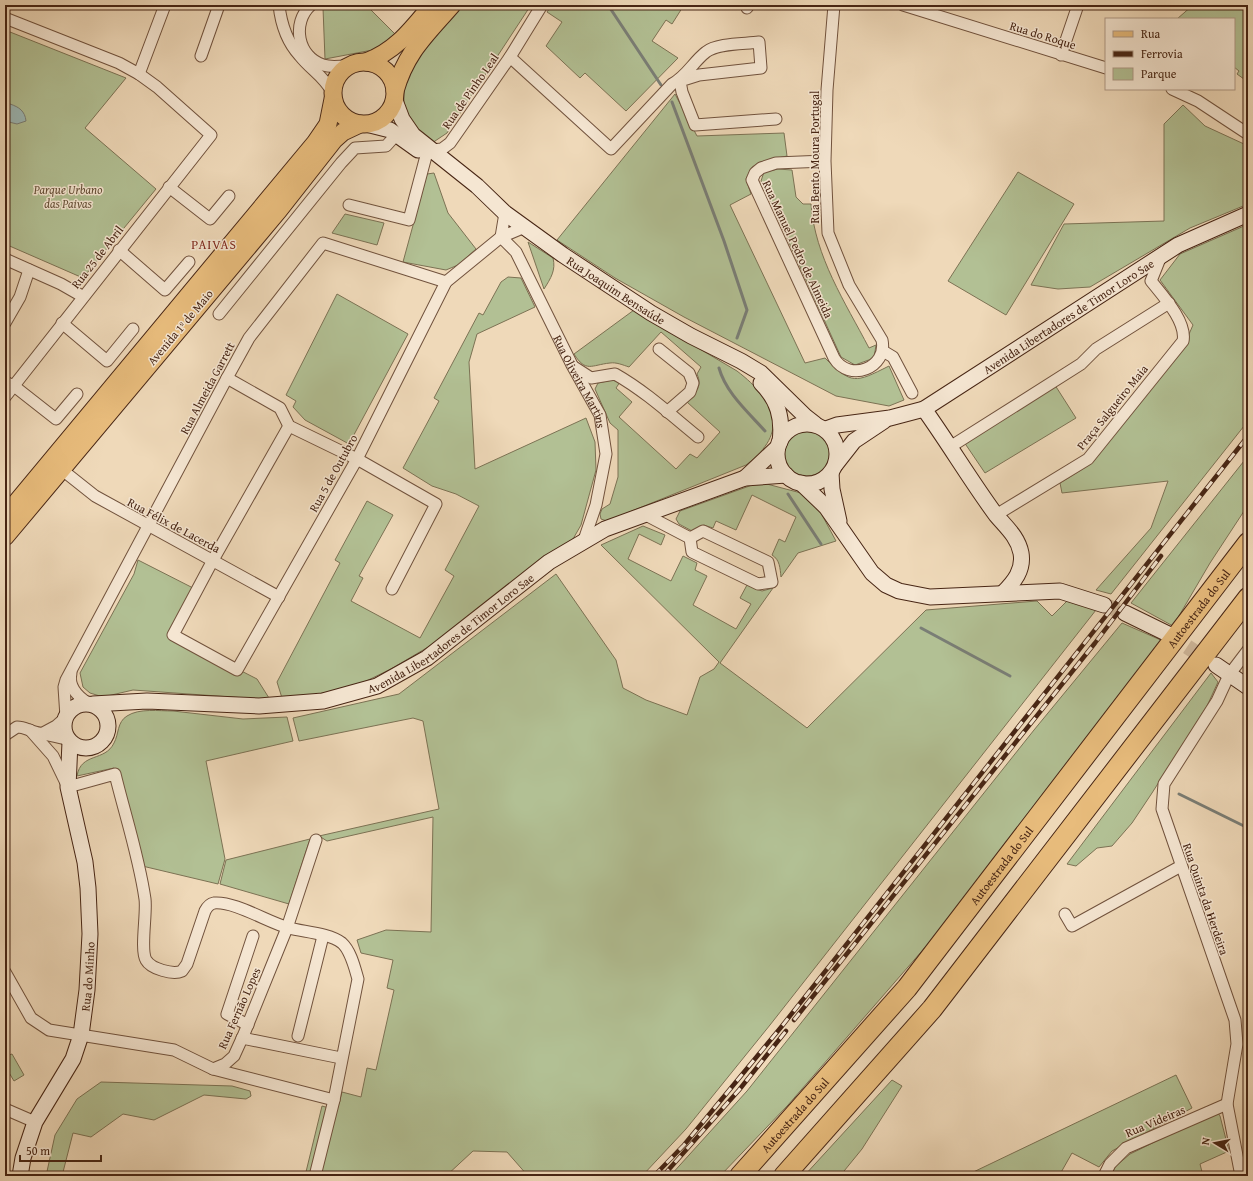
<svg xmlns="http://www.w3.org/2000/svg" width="1253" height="1181" viewBox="0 0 1253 1181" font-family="'Gentium Book Plus',serif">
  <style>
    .green { fill: #b2c094; stroke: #7c7254 }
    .water { fill: #9cb9b7; stroke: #7a7e76 }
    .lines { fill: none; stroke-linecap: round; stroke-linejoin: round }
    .stream { stroke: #7a7e76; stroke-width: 3 }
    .secondary-tunnel { stroke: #cdb598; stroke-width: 15; stroke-dasharray: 15 8; stroke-linecap: butt }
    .street-casing { stroke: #71523d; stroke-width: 13 }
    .secondary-casing { stroke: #472514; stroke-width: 17 }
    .primary-casing { stroke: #472514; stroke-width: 19 }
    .highway-casing { stroke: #472514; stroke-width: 22 }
    .street { stroke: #f5e6d2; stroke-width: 11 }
    .secondary { stroke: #f5e6d2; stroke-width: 15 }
    .primary { stroke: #e8bc7c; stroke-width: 17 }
    .highway { stroke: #e8bc7c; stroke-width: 20 }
    .rail-casing { stroke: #472514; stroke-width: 4.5 }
    .rail { stroke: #f5e6d2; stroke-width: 3; stroke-dasharray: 9; stroke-linecap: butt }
    .labels { text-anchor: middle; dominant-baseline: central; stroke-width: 3; stroke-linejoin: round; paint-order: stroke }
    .street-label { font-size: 12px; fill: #472514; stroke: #f5e6d2 }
    .park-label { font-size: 12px; font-style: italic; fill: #624c34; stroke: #f5e6d2 }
    .neighbourhood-label { font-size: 13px; letter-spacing: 1px; fill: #7a1f14; stroke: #f5e6d2 }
  </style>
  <rect width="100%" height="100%" fill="#efd9b9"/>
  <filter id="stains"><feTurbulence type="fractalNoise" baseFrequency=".005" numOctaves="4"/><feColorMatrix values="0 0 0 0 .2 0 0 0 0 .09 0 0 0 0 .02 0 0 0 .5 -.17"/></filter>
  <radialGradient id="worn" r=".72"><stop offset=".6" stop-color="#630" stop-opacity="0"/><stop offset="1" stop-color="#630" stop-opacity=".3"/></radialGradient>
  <g class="green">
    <polygon points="353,5 366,5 395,34 383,48 325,59 323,8"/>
    <polygon points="460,5 531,5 447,133 432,143 411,126 404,103 404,84 413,60"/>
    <polygon points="552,5 684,5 672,24 666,20 652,41 678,58 626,111 585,73 580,78 546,46 562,22 547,12"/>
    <polygon points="1193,5 1248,5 1248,82 1237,74 1239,71 1234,67 1234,19 1177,19"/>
    <polygon points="5,30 126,78 85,128 156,189 83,278 5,244"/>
    <path d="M675,94L697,136L784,133L787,156L760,162L752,167L746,179L751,194L730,205L805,363L825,358C852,385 855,383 889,366L904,400L889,406L836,396L684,317L615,278L557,240Z"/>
    <polygon points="1183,105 1205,126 1244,144 1248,149 1248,204 1190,228 1090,287 1058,289 1031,285 1064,224 1164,221 1164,124"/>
    <path d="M778,169L792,170L796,197L803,204H811C815,257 845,302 869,348L876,345L874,358L855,365L841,357L761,181L764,172Z"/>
    <polygon points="1018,172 1074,204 1006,315 948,281"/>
    <polygon points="434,173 448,213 476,249 458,265 446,270 403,262 427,174"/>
    <polygon points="345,214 384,223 377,245 332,233"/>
    <polygon points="1244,226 1248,232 1248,421 1111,594 1096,590 1151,528 1168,481 1062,493 1060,483 1092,463 1186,341 1193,325 1160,280 1180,254"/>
    <path d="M528,242L553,258C556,270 551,278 544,289Z"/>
    <polygon points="508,277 521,278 535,307 477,334 469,362 475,469 586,418 595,442 596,470 581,525 573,539 543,558 440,640 391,669 360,684 343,689 318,694 282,698 277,682 340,563 335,560 367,501 393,515 359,576 363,578 351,601 420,638 454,576 445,570 479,506 456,494 432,486 403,468 439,401 434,398 479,313 483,315 501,282"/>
    <polygon points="337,294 408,334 349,444 305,420 293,407 296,401 286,395"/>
    <path d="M634,310L737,371C776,401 790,432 746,465L607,521L601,519L600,514L602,509L610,504L618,477V430L610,423L595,389L598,383L612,380L620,382L616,388L632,402L619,417L676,469L690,454L697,458L720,432L687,402C695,393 703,387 697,374L701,367L661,332L629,367C623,365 616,362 610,363C591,365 586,373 574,354Z"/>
    <polygon points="1053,382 1076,418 985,473 964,442"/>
    <circle cx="807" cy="452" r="24"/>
    <polygon points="1248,456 1248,505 1210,563 1173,626 1131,603"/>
    <path d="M763,483L801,493L815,502L836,541L798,553L781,577C780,568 780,560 772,555L779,539L785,542L796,517L752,495L736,530L716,521L713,528L704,525L692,531L679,524L676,519L680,511L755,484Z"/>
    <polygon points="643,526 665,535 661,545 639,534 628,559 671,581 683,556 697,563 695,570 707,576 693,605 736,629 751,604 740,598 747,585 762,591 773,588 720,663 807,728 926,610 1037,601 1052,616 1069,599 1096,610 770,1025 686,1129 642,1176 528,1176 507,1152 473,1151 446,1176 319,1176 342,1092 361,1097 367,1068 376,1070 394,990 387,988 393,960 361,953 357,940 386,930 431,932 433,817 327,841 319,836 439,809 423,721 413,718 299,741 293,718 399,694 556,574 616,660 623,688 646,700 687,715 700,677 714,669 719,662 601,545"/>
    <polygon points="138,560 197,590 173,636 257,679 269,698 259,699 133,690 103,697 90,693 83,687 80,673 134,574"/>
    <polygon points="1122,623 1163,641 941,929 788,1105 720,1176 670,1176 747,1091 1034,730"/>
    <polygon points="1211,673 1218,682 1207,706 1152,793 1132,823 1112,846 1097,848 1076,866 1067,864"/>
    <path d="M173,711L243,719L287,717L293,741L206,761L225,859L218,884L138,865L114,768L77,776C81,752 105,762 114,743C119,734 117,722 127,716C139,708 159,711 173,711Z"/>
    <polygon points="310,839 289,904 220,884 226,860"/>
    <polygon points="5,1048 9,1055 12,1054 24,1075 14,1081 5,1066"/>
    <polygon points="1176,1075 1192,1108 1112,1151 1099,1167 1072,1153 1059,1176 965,1176"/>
    <polygon points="892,1080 902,1086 862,1149 840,1176 804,1176"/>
    <polygon points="101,1082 232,1086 250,1091 251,1096 246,1099 204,1095 154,1120 123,1114 91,1137 73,1133 62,1176 46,1176 55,1135 77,1099"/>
    <polygon points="322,1106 329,1108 312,1176 305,1176"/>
    <polygon points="1214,1113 1218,1113 1220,1116 1229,1151 1200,1164 1203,1176 1110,1176 1116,1166 1130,1154"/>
  </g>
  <path class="water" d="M10,104C19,107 25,111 26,121L17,124L5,121V105Z"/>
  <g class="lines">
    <g class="stream">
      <polyline points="608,5 661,85"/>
      <polyline points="672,102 724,241 747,310 737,338"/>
      <path d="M719,368C726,393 748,412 765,431"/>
      <polyline points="788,494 821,544"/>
      <polyline points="921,628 1010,676"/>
      <polyline points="1179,794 1248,828"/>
    </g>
    <g class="secondary-tunnel">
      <polyline points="1104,605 1125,613"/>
      <polyline points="1168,634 1212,663"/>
    </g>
    <g class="street-casing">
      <g id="street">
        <path d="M279,5C281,24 287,42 300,56C312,71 323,75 333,93"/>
        <path d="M311,5C291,23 298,57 323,65C332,68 342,66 351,65"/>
        <polyline points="903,5 1106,68"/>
        <polyline points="747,8 749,5"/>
        <polyline points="5,18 119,63 139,74 157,87 211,135 5,397"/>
        <polyline points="1061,55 1078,5"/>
        <polyline points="201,56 219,5"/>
        <path d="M510,57L611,149L672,84C687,76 693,62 706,52C717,43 745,44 759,42L761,68L699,75L680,81L682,92L695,125L776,119"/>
        <polyline points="139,74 165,5"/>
        <polyline points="1172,89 1198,101 1248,134"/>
        <polyline points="432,150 442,149 450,143 510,57 542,5"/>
        <path d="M825,161L776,163L761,168L755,173L752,180L834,358C849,383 888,368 882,340L849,285L828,233L825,161L827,90L834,5"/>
        <polyline points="169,187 210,219 229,196"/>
        <polyline points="349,205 409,220 426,156"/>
        <path id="s1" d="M501,237L516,252L572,365L600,415L606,454L596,505L584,540"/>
        <polyline points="501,237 505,213"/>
        <polyline points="119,250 165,290 189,262"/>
        <polyline points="5,259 61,284 82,296"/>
        <polyline points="219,314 341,163 355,148 386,146 396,135"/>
        <polyline points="5,323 20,297 29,270"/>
        <polyline points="62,323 107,361 133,329"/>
        <polyline points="659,349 689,373 693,383 690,392 667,412"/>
        <polyline points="883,351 893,357 912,393"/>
        <path d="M574,367L591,378L615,374C645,391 671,415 698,437"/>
        <polyline points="227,378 280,408 289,426 357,459 436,504 392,589"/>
        <polyline points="5,382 14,386 56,419 77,394"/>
        <polyline points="289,426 213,560 173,635 237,670 357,459 446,282 501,237 525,227"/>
        <polyline points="950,447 1081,364 1096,349 1169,303"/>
        <polyline points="61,469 95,496 279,597"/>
        <polyline points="644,514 690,538 692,552 758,584 772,582 768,562 703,531 690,538"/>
        <path d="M996,515L1088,459L1183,341C1187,322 1163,296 1151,281L1161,256"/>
        <path d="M71,673C68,686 77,696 88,703"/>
        <polyline points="66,717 64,687 66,680 227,378 249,338 323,243 446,282"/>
        <path d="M30,730L53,756L68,787L115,774C125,815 139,857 145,899C147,913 140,950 146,960C151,969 173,975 182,971L187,964L205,911C207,907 209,904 214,903C235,901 269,923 289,928C304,932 329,933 342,943C351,951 355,969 358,979L334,1100L315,1176"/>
        <polyline points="43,733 56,726 65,718"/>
        <path d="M5,735L17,727C24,727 28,730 35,732C46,735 57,736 69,740"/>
        <polyline points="1065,914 1072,926 1181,866"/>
        <polyline points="5,972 31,1018 49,1030 174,1050 213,1069 225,1064 234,1056 244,1034 287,928 316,840"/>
        <polyline points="248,1025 227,1014 253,936"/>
        <polyline points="298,1036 323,936"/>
        <polyline points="242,1038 341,1058"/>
        <polyline points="213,1069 334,1100"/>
        <polyline points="5,1109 35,1122"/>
        <polyline points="1104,1176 1110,1164 1126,1148 1227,1104"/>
        <polyline points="1241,1176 1227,1104 1237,1044 1235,1020 1162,809 1164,784 1217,701 1229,675 1248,650"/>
      </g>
    </g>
    <g class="secondary-casing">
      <g id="secondary">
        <path id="s2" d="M394,98L402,119L413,135L477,186L505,213L563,255L651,313L691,336L741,361L761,373L806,417L815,424"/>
        <polyline points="366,124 390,130 418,150"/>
        <path d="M761,383C778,400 783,418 780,442"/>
        <path d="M924,409C949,444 971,481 996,515C1006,527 1018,537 1021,553C1024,570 1014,582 1003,593"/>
        <circle cx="807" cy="454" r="30"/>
        <path id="s3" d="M826,429L837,425L890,418L924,409L1178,245L1248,214"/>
        <polyline points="836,464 854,441 884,421"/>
        <polyline points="831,473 832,489 839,521"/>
        <polyline points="745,478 778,447"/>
        <polyline points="801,483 826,507 872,573 886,585 899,591 930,597 1060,591 1104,605"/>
        <polyline points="1125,613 1168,634"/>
        <polyline points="1216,665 1248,687"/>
        <circle cx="86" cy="726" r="22"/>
        <path id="s4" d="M93,704L147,701L259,706L323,701L377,686L427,658L549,562L605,529L745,478L786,475"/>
        <path id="s5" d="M20,1176L23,1158L35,1122L73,1059L81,1035L87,990L90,934L88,888L85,862L68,787L70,742"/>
      </g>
    </g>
    <g class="primary-casing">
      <g id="primary">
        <path d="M366,62C396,51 412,29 432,5"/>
        <circle cx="364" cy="93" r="31"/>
        <path d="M395,91C406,52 426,35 452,5"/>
        <polyline points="5,516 315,143 328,124 333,99"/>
        <polyline points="5,537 279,210 334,140 343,132 360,124"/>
      </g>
    </g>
    <g class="highway-casing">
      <g id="highway">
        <path id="s6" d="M740,1176L907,988L1248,543"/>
        <polyline points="784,1176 932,1009 1248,598"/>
      </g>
    </g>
    <use href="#street" class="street"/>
    <use href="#secondary" class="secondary"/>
    <use href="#primary" class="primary"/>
    <use href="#highway" class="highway"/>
    <g class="rail-casing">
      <g id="rail">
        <polyline points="794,1020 1095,643 1161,556"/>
        <polyline points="654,1176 684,1145 782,1026 1248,436"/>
        <polyline points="663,1176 739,1090 786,1031"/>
      </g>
    </g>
    <use href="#rail" class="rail"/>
  </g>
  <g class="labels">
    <g class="street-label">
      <text transform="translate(1043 35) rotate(17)">Rua do Roque</text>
      <text transform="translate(470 91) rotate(-55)">Rua de Pinho Leal</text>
      <text transform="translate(814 157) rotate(-90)">Rua Bento Moura Portugal</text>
      <text transform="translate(798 249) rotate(65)">Rua Manuel Pedro de Almeida</text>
      <text transform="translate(97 257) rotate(-52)">Rua 25 de Abril</text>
      <text stroke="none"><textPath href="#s2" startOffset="298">Rua Joaquim Bensaúde</textPath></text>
      <text stroke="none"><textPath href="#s3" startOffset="272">Avenida Libertadores de Timor Loro Sae</textPath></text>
      <text transform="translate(180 327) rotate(-50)">Avenida 1º de Maio</text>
      <text stroke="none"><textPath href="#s1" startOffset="166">Rua Oliveira Martins</textPath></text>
      <text transform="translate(207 388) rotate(-62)">Rua Almeida Garrett</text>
      <text transform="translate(1112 407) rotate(-51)">Praça Salgueiro Maia</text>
      <text transform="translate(333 473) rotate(-61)">Rua 5 de Outubro</text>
      <text transform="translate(174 525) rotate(28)">Rua Félix de Lacerda</text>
      <text stroke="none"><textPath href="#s6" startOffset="730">Autoestrada do Sul</textPath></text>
      <text stroke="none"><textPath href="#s4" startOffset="377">Avenida Libertadores de Timor Loro Sae</textPath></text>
      <text stroke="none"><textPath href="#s6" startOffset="406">Autoestrada do Sul</textPath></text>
      <text transform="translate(1206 899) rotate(71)">Rua Quinta da Herdeira</text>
      <text stroke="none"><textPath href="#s5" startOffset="214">Rua do Minho</textPath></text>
      <text transform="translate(239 1008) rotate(-66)">Rua Fernão Lopes</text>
      <text stroke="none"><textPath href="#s6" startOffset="82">Autoestrada do Sul</textPath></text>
      <text transform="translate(1155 1121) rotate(-23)">Rua Videiras</text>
    </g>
    <g class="park-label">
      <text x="68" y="189">Parque Urbano<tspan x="68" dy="14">das Paivas</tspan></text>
    </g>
    <g class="neighbourhood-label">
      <text x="214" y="244">PAIVAS</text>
    </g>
  </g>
  <rect width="1253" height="1181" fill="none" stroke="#efd9b9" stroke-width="20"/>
  <rect x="6" y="6" width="1241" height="1169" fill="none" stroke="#472514" stroke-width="2"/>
  <rect x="10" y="10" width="1233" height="1161" fill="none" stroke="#472514"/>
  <rect x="1105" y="18" width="130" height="72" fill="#f5e6d2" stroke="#af9986"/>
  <rect x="1113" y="31" width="20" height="6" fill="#e8bc7c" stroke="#af9986"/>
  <text x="1141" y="38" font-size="12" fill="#472514">Rua</text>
  <rect x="1113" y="51" width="20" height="6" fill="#472514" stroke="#af9986"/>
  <text x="1141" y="58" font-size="12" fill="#472514">Ferrovia</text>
  <rect x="1113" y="68" width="20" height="12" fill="#b2c094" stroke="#af9986"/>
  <text x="1141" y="78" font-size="12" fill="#472514">Parque</text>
  <g transform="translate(1215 1143) rotate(280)" stroke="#f5e6d2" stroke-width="3" paint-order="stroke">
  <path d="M0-3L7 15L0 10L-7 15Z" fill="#472514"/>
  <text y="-6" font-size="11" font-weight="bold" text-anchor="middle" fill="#472514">N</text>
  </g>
  <path d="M20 1155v6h81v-6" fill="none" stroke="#472514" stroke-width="2"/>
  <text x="26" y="1155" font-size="12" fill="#472514" stroke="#f5e6d2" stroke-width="3" paint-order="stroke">50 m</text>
  <rect width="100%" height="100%" filter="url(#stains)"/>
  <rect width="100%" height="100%" fill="url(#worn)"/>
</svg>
